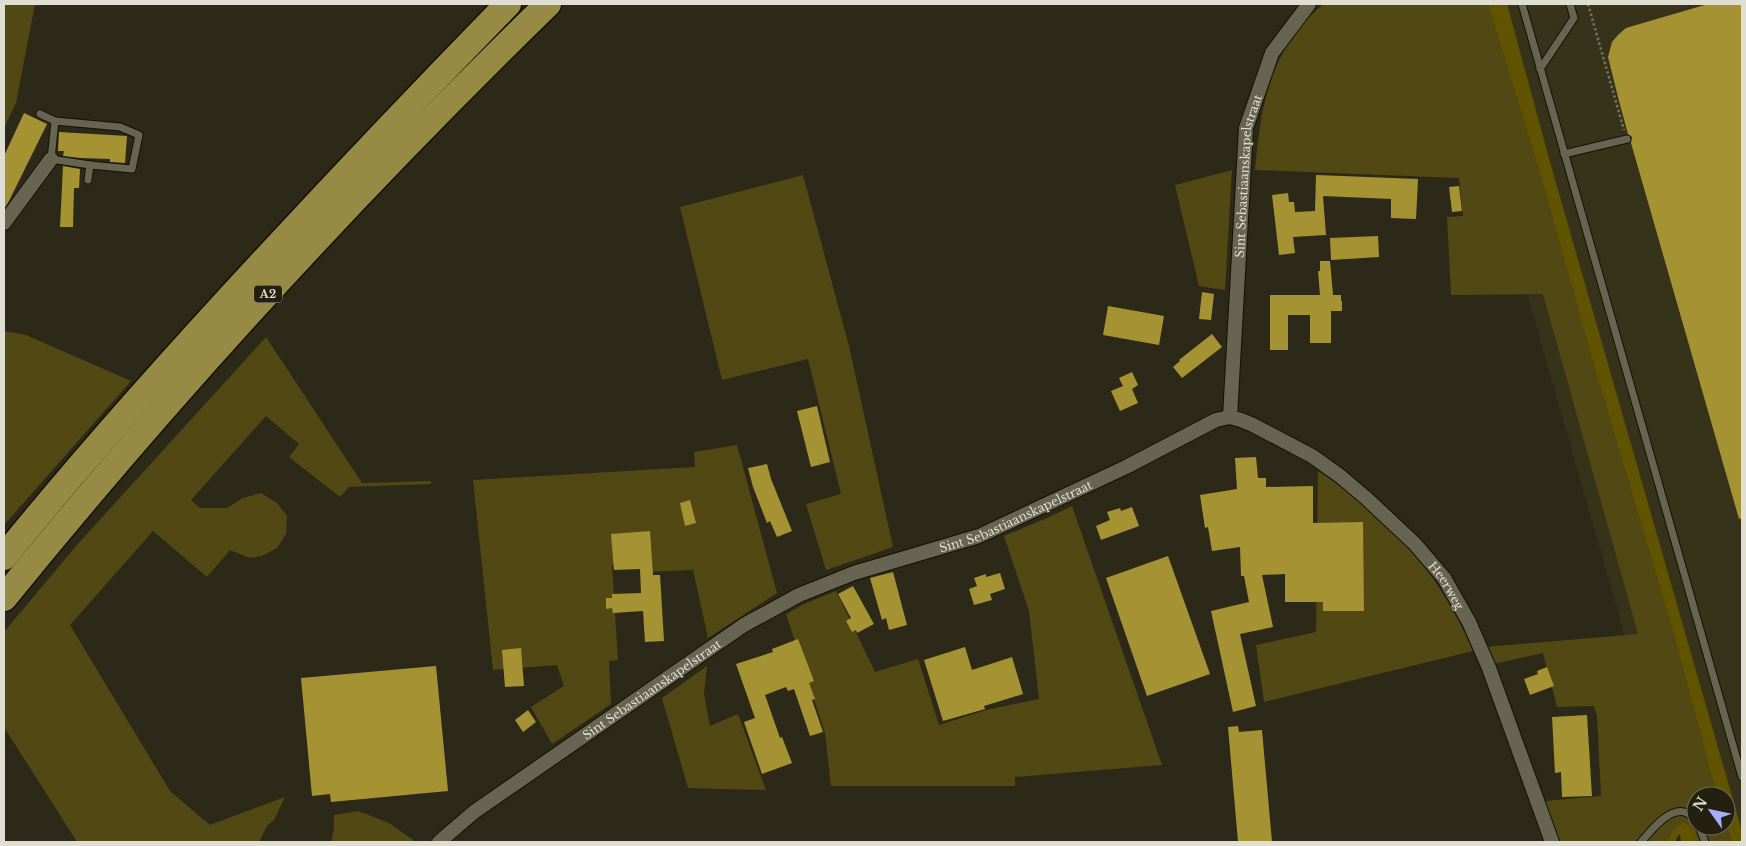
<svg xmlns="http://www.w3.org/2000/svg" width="1746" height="846" viewBox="0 0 1746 846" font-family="'Libre Baskerville',serif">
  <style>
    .built { fill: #37321a; fill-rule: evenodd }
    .green { fill: #524814 }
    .water { fill: #615400 }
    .building { fill: #a59333 }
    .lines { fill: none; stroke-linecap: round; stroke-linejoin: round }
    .service-casing { stroke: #151203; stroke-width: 9 }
    .minor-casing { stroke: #151203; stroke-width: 16 }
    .motorway-casing { stroke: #151203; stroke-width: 29 }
    .path { stroke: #767364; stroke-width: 2.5; stroke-dasharray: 2.5 2.5; stroke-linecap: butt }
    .service { stroke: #676451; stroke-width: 7 }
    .minor { stroke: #676451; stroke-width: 14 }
    .motorway { stroke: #978a44; stroke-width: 26 }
    .labels { text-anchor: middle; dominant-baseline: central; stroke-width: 5; stroke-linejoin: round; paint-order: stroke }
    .shield { fill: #23200f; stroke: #a7a598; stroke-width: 1 }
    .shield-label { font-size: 11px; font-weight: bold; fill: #e0ded3 }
    .street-label { font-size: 12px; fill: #e0ded3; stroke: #23200f }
  </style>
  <rect width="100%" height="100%" fill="#2d2918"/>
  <path class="built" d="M1444,4H1742V842H1684ZM1696,796H1726V826H1696Z"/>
  <g class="green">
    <polygon points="4,4 35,4 16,103 4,128"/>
    <path d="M1324,4H1488L1542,180L1592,359L1673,631L1717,796H1696V826H1726V825L1732,842H1698L1695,831H1672L1667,842H1559L1545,801L1601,796L1597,716L1594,706L1557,707L1543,653L1493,664L1486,647L1638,634L1543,294L1451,295L1447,217L1463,216L1459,178L1255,170C1260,119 1265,70 1300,28C1307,19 1314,11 1324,4Z"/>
    <polygon points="1232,170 1225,290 1199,286 1175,185"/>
    <polygon points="803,175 849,346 893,547 826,570 806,504 841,494 808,359 722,380 680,207"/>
    <polygon points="4,331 26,335 131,381 4,525"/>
    <polygon points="266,337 362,483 431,481 431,484 349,487 340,497 289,457 299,444 266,416 191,500 200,508 227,508 243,498 261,493 277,503 287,516 286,534 277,548 262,556 250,558 230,550 207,577 153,531 70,625 170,791 210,825 285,797 274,820 267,826 259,842 77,842 4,727 4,632 76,546"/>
    <polygon points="737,445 777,593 708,638 693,570 644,572 642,563 612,565 618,660 609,661 611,704 552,744 531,707 564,686 557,665 493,670 473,480 695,467 694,452"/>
    <path d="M1318,471C1342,487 1368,504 1388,524C1424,560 1453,605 1473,651L1264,702L1256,645L1316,632Z"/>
    <polygon points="1072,506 1162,765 1015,777 1015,786 831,786 825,733 786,614 804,604 836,591 875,672 918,659 939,725 986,710 1039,699 1029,611 1004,536 1047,518"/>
    <polygon points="707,666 704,694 710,726 738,714 766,790 688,788 662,698"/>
    <polygon points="358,811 389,823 416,842 331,842 334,830 334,815"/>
  </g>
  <g class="water">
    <polygon points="1488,4 1507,4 1550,162 1742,831 1742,842 1732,842 1726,825 1726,796 1717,796 1716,792 1673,631 1592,359 1542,180"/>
    <polygon points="1684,822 1695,831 1698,842 1681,842 1680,835 1679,834 1675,842 1667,842 1672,831"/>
  </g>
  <g class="building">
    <polygon points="1708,4 1742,4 1742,518 1739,519 1631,143 1632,137 1628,134 1619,101 1608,57 1612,42 1618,35 1626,28"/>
    <polygon points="24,113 47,124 9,201 4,209 4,156"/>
    <polygon points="59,132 127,136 125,163 110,162 110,159 81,158 63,156 64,151 58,151"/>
    <polygon points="63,166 80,169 79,188 74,188 73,227 60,227"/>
    <polygon points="1316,175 1418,179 1416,219 1391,218 1391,199 1323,196 1326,235 1293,237 1295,253 1279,255 1272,195 1288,193 1289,202 1294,202 1295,212 1315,211"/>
    <polygon points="1459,186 1462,211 1452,212 1449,187"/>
    <polygon points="1378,236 1379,257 1331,260 1330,238"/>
    <polygon points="1320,261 1330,261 1333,295 1341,295 1341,301 1342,301 1342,311 1331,311 1331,343 1310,343 1310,315 1288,315 1288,350 1270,350 1270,295 1320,295 1318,271 1320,271"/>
    <polygon points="1202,292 1214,294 1211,320 1199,319"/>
    <polygon points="1108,306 1164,316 1159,345 1103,335"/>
    <polygon points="1212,334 1222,347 1182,378 1173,367 1180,361 1179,360"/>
    <polygon points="1132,372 1138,385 1132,389 1138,403 1120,411 1111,391 1123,386 1119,378"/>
    <polygon points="817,406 830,462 811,467 797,411"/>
    <polygon points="1256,457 1258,478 1266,478 1266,487 1313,486 1313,523 1363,522 1364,611 1323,611 1323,602 1285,602 1285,574 1262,575 1273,627 1240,634 1256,706 1233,712 1211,611 1249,602 1244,576 1241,576 1240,547 1212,551 1208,527 1205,528 1200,495 1237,489 1235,458"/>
    <polygon points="767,464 771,479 792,531 777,537 770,521 767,523 753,487 748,468"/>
    <polygon points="690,500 696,523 685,526 680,503"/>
    <polygon points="1132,507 1139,526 1101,540 1096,526 1110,520 1107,512 1120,508 1121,511"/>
    <polygon points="650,531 653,575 660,575 664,641 645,642 643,611 613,613 612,608 606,609 606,598 612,598 612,594 641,593 640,569 614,570 611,534"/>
    <polygon points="1168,556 1210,674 1147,696 1106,578"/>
    <polygon points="893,572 907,625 889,630 886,618 882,620 870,578"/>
    <polygon points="1000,573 1005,589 990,594 992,600 974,605 969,589 977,586 974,578 986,574 986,577"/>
    <polygon points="853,586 874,624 857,633 856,630 852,632 846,621 851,618 838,594"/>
    <polygon points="798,639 814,681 809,683 815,699 812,700 823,732 810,736 794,689 788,691 786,687 765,695 780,738 782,737 792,763 762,774 744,722 755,718 736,664 773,652 772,649"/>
    <polygon points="965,647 972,670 1012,657 1023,694 984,706 985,709 943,721 924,660"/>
    <polygon points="521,648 524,686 505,687 502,650"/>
    <polygon points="436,666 448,791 331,802 330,794 312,796 301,678"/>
    <polygon points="1547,667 1554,686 1530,695 1524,679 1538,674 1537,671"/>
    <polygon points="528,710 536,722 523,732 515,720"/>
    <polygon points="1587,715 1592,796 1562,797 1561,772 1555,773 1552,717"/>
    <polygon points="1238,726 1239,732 1262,730 1272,842 1238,842 1228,727"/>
  </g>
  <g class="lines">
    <g class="service-casing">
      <g id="service">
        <polyline points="1522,4 1742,777"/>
        <polyline points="1540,69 1574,18 1570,4"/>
        <polyline points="40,114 55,121"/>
        <polygon points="55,121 120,127 139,135 132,169 90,165 51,159"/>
        <polyline points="1564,154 1627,139"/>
        <polyline points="88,180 90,165"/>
        <polyline points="1699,826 1705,842"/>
        <path d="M1641,842C1650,832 1670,805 1687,813C1690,814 1693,818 1696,820"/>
      </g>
    </g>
    <g class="minor-casing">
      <g id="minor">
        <polyline points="4,223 51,159"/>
        <path id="s1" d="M1230,417L1246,128L1272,53L1309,4"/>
        <path id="s2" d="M439,842L474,812L744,625L799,595L854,573L979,536L1126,467L1216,420L1230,417L1241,420L1253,425L1312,456L1340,476L1366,498L1415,544L1444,578L1469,622L1489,668L1552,842"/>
      </g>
    </g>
    <g class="motorway-casing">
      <g id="motorway">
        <path d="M4,557C89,452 179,352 271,253C349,169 428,86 508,4"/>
        <path d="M4,598C173,390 356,191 548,4"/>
      </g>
    </g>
    <polyline class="path" points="1588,4 1624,130"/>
    <use href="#service" class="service"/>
    <use href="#minor" class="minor"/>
    <use href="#motorway" class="motorway"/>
  </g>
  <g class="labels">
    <rect class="shield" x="254" y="285.5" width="28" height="17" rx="4"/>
    <g class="shield-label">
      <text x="268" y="294">A2</text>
    </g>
    <g class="street-label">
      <text stroke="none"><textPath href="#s1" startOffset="242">Sint Sebastiaanskapelstraat</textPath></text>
      <text stroke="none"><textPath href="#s2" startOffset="668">Sint Sebastiaanskapelstraat</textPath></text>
      <text stroke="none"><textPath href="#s2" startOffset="1184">Heerweg</textPath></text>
      <text stroke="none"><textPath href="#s2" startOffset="262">Sint Sebastiaanskapelstraat</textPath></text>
    </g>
  </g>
  <rect width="1746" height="846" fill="none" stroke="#e0ded3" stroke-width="10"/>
  <g transform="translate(1711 811) rotate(303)"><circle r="24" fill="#23200f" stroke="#6f6c5d"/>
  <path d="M0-4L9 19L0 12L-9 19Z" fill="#a8b0fc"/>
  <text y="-8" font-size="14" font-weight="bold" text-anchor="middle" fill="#e0ded3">N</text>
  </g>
</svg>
